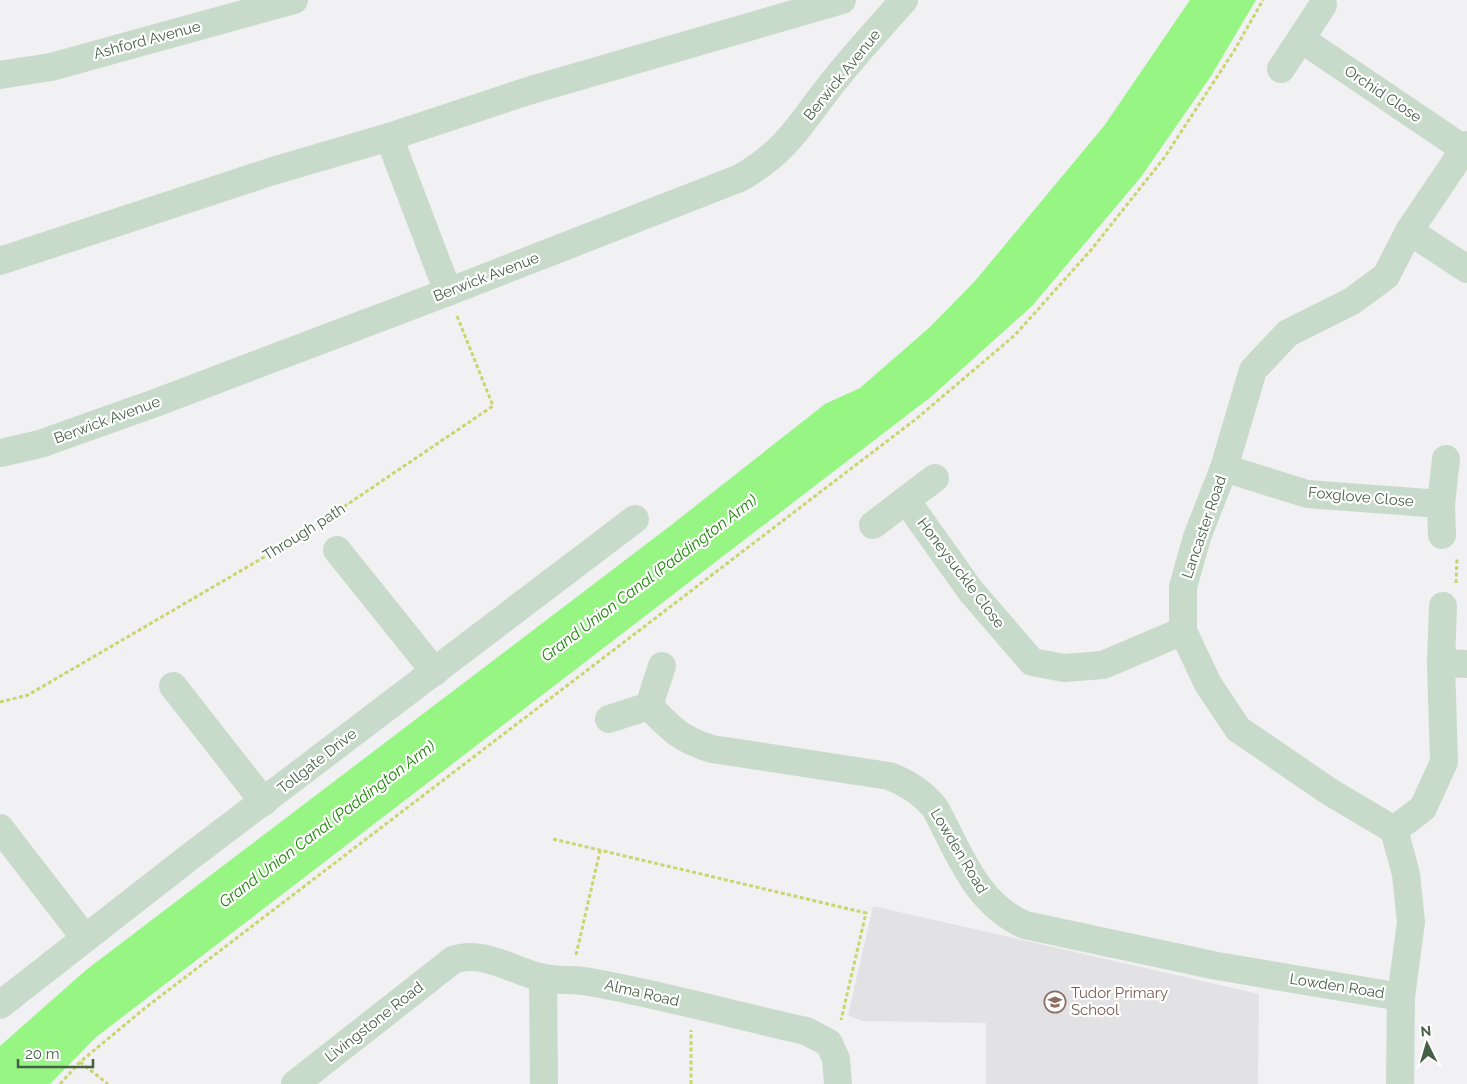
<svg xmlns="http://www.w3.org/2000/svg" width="1467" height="1084" viewBox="0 0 1467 1084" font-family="Raleway,sans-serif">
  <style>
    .education { fill: #e2e2e4 }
    .water { fill: #97f583 }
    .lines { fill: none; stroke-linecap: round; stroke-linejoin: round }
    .path { stroke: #c9d66e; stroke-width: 3; stroke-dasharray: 4 2.5; stroke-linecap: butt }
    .minor { stroke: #c8dbca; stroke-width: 28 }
    .labels { text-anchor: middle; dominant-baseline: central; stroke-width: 4.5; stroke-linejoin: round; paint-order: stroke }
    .street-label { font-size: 15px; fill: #466048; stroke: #fff }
    .education-label { font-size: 15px; fill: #785e54; stroke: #fff; text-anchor: start }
    .water-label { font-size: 16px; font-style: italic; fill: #1c8605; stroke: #fff }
  </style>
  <rect width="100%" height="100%" fill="#f1f0f3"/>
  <polygon class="education" points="873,906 1259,994 1258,1084 986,1084 986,1023 862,1021 848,1015"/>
  <polygon class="water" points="1190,0 1256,0 1211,76 1141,177 1032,306 932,396 95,1038 50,1084 0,1084 0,1046 86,970 670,526 825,404 860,388 930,327 975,281 1104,126"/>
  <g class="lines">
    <g class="path">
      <polyline points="1456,583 1457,557"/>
      <polyline points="0,702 28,695 302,535 493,406 457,316"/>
      <polyline points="553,839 866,913 841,1020"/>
      <polyline points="576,955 600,851"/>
      <polyline points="80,1062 108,1084"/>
      <polyline points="60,1084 80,1062 145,1008 916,419 1015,335 1091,250 1164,158 1234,51 1263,0"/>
      <polyline points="691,1084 691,1030"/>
    </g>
    <g class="minor">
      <polyline points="1301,39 1464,149"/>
      <polyline points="1281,69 1323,5"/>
      <polyline points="0,75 51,67 294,0"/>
      <polyline points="389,137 528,91 842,0"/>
      <polyline points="1409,231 1467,269"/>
      <polyline points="0,261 273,171 389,137 448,292"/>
      <path d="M0,453L40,444L158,402L448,292L740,178C791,149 803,118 838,76C859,50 882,25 904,0"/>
      <polyline points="1224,468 1307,494 1441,504 1446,459"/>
      <polyline points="906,500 970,590 1032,662 1064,668 1103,665 1183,631"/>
      <polyline points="1441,504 1442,535"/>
      <polyline points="873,525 935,478"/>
      <polyline points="337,550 435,672"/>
      <polyline points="1441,663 1467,664"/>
      <path d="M662,666L649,706C670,728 681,740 712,749L889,776C908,783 922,792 935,808C959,852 975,903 1025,925L1217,966L1401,997"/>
      <polyline points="173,686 264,802"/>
      <polyline points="609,719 649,706"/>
      <polyline points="0,828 85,938"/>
      <polyline points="1394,830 1423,808 1444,762 1441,663 1443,606"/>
      <polyline points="543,978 544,1084"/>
      <polyline points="0,1005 187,859 635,519"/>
      <path d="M295,1084L453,960C485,949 513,972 544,978C559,981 575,979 590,982C662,995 734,1015 806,1031L829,1043L836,1059L838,1084"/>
      <polyline points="1400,1084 1401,997 1411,922 1406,874 1394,830 1330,792 1238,729 1208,684 1183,631 1183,587 1197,537 1224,468 1253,370 1288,333 1352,301 1386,276 1409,231 1467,145"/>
    </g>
  </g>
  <defs>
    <g id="school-ring" transform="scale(1.125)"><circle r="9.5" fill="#fff" stroke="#8d6e63" stroke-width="1.5"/><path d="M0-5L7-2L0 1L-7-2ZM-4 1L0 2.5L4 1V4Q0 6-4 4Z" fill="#8d6e63"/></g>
  </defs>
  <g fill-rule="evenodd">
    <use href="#school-ring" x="1055" y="1002"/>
  </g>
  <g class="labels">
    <g class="street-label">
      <text transform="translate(147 40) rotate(-15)">Ashford Avenue</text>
      <text transform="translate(842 75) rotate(-51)">Berwick Avenue</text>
      <text transform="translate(1383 94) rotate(34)">Orchid Close</text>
      <text transform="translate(486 277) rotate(-21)">Berwick Avenue</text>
      <text transform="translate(107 420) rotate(-20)">Berwick Avenue</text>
      <text transform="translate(1361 497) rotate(5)">Foxglove Close</text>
      <text transform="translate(1204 527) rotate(-71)">Lancaster Road</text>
      <text transform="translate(304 532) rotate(-32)">Through path</text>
      <text transform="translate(961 573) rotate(53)">Honeysuckle Close</text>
      <text transform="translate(317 761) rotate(-38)">Tollgate Drive</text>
      <text transform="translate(959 851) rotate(59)">Lowden Road</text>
      <text transform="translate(1337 986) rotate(9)">Lowden Road</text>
      <text transform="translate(642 993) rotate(13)">Alma Road</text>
      <text transform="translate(374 1022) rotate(-38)">Livingstone Road</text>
    </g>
    <g class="education-label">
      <text x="1071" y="993">Tudor Primary<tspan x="1071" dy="17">School</tspan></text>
    </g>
    <g class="water-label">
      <text transform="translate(649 578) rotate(-37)">Grand Union Canal (Paddington Arm)</text>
      <text transform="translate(327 824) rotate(-37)">Grand Union Canal (Paddington Arm)</text>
    </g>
  </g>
  <g transform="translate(1427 1044) rotate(355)" stroke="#ffffff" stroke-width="4" paint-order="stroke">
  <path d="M0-4L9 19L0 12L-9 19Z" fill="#466048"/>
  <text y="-8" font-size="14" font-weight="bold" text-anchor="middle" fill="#466048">N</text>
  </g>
  <path d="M18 1059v8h75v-8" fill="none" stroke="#466048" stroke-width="2.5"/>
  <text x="25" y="1059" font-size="15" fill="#466048" stroke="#ffffff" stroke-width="4" paint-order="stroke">20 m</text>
</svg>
